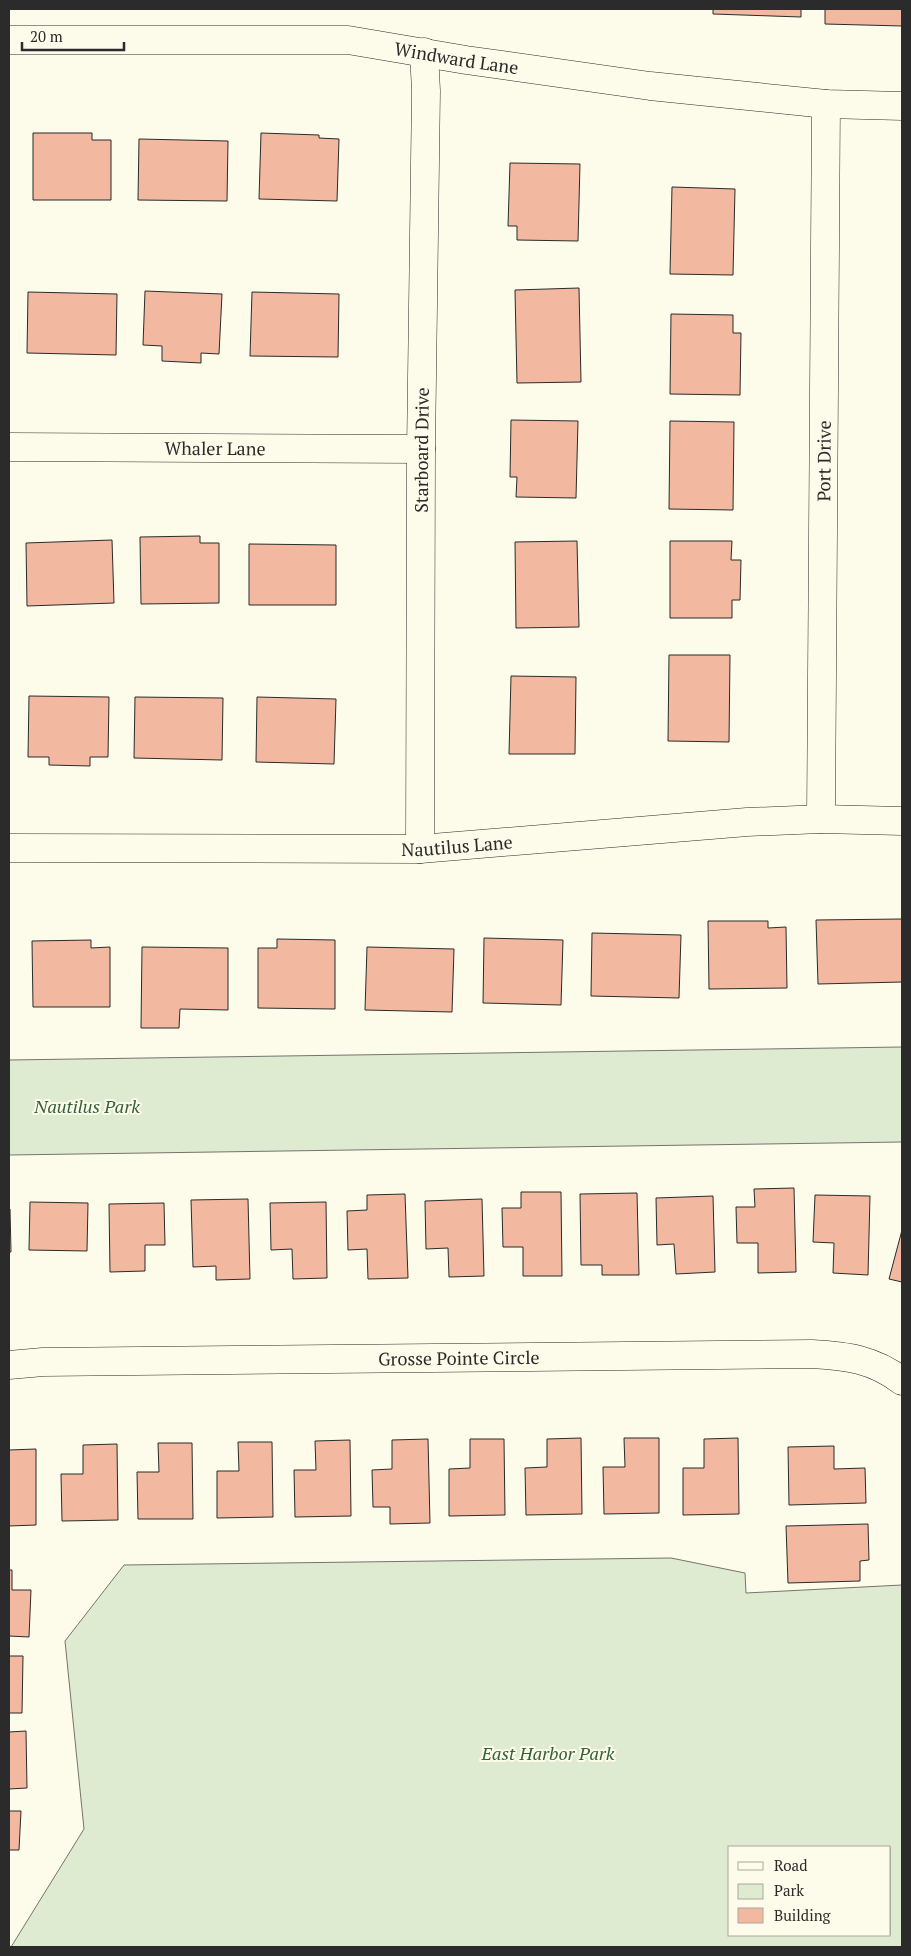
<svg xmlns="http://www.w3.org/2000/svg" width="911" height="1956" viewBox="0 0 911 1956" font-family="'PT Serif',serif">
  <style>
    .green { fill: #deebd1; stroke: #74746e; fill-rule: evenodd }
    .building { fill: #f2b8a0; stroke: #2b2b2b }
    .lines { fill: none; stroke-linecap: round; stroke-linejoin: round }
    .minor-casing { stroke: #2b2b2b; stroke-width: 29 }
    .minor { stroke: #fdfbea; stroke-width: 28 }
    .labels { text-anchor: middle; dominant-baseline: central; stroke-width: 4; stroke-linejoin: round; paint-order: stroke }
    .street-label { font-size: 18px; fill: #2b2b2b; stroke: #fdfbea }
    .park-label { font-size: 18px; font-style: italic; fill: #34623c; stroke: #fdfbea }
  </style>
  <rect width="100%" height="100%" fill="#fdfbea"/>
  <g class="green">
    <polygon points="902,1047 902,1142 9,1155 9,1060"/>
    <path d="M671,1558L745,1573L746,1593L902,1585V1947H11L84,1829L65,1641L124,1565ZM730,1847H890V1935H730Z"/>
  </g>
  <g class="building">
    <polygon points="713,9 801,9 801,17 713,14"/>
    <polygon points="825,9 902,9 902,26 825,24"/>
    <polygon points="33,133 92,133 92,140 111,140 111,200 33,200"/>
    <polygon points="261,133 319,135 319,138 339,139 337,201 259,199"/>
    <polygon points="139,139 228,141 227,201 138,200"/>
    <polygon points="510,163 580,164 578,241 517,240 517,226 508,226"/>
    <polygon points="672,187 735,189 733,275 670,274"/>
    <polygon points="579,288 581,382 517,383 515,290"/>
    <polygon points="145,291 222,294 219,354 201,353 201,363 162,361 162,346 143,345"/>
    <polygon points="28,292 117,294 116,355 27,353"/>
    <polygon points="252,292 339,294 338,357 250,356"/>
    <polygon points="671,314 733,315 733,333 741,333 740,395 670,394"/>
    <polygon points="511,420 578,421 576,498 516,497 517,477 510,477"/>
    <polygon points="670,421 734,422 733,510 669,509"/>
    <polygon points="200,536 200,543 219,543 219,603 141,604 140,537"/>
    <polygon points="112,540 114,603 27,606 26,543"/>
    <polygon points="577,541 579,627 516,628 515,542"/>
    <polygon points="670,541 732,541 731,560 741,560 740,600 732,600 732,618 670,618"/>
    <polygon points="249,544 336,545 336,605 249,605"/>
    <polygon points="669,655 730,655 729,742 668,741"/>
    <polygon points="511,676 576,677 575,754 509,754"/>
    <polygon points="29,696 109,697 108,757 90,757 90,766 49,765 49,757 28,757"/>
    <polygon points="135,697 223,698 222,760 134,758"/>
    <polygon points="257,697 336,699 334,764 256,762"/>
    <polygon points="902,919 902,982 818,984 816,920"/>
    <polygon points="708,921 768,921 768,928 786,927 787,988 709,989"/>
    <polygon points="592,933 681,935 679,998 591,996"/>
    <polygon points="484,938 563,940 561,1005 483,1003"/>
    <polygon points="277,939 335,940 335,1009 258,1008 258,948 277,948"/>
    <polygon points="91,940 91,948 110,947 110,1007 33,1007 32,941"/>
    <polygon points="142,947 228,948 228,1010 180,1009 179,1028 141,1028"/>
    <polygon points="367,947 454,949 452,1012 365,1010"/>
    <polygon points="794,1188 796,1272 758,1273 758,1243 737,1243 736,1207 755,1207 754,1189"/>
    <polygon points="521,1192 561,1192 562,1276 523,1276 523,1247 503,1247 502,1208 521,1208"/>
    <polygon points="637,1193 639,1275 602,1275 602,1265 581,1265 580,1194"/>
    <polygon points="405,1194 408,1278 368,1279 367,1249 348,1250 347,1211 367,1210 367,1195"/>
    <polygon points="815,1195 870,1196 868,1275 833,1273 834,1243 813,1242"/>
    <polygon points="713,1196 715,1272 676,1274 674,1244 657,1245 656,1198"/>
    <polygon points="248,1199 250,1279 216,1280 216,1266 193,1267 191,1200"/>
    <polygon points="482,1199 484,1276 449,1277 448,1248 426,1249 425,1201"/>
    <polygon points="30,1202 88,1203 87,1251 29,1250"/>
    <polygon points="326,1202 327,1278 293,1279 292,1249 271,1250 270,1203"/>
    <polygon points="164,1203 165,1245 145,1245 145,1271 110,1272 109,1204"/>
    <polygon points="9,1209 10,1209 11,1252 9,1252"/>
    <polygon points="902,1230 902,1282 889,1279"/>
    <polygon points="581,1438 582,1514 526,1515 525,1468 547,1467 547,1439"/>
    <polygon points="624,1438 659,1438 659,1513 604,1514 603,1467 625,1467"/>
    <polygon points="738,1438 739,1514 683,1515 683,1468 704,1468 704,1439"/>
    <polygon points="428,1439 430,1523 390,1524 390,1507 373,1507 372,1470 392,1469 392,1440"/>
    <polygon points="470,1439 504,1439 505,1515 449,1516 449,1469 470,1468"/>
    <polygon points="350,1440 351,1516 295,1517 294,1470 316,1470 315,1441"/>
    <polygon points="238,1442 272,1442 273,1517 217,1518 217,1471 239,1471"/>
    <polygon points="158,1443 192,1443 193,1519 138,1519 137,1472 159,1472"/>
    <polygon points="117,1444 118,1520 62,1521 61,1474 83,1474 83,1445"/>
    <polygon points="834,1446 834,1469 865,1468 866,1503 789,1505 788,1447"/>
    <polygon points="36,1449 36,1525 9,1526 9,1450"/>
    <polygon points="868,1524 869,1560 860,1561 860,1581 788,1583 786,1526"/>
    <polygon points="9,1570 12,1570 12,1590 31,1590 29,1637 9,1636"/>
    <polygon points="9,1656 23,1656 22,1713 9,1713"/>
    <polygon points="26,1731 27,1788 9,1789 9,1732"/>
    <polygon points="9,1811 21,1811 19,1850 9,1850"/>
  </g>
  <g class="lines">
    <g class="minor-casing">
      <g id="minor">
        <path id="s1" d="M9,40H348L466,60L650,86L826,104L902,106"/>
        <path id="s2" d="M9,447L421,449"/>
        <path id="s3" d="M821,819L826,104"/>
        <path id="s4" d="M9,848L420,849L747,822L821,819L902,821"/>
        <path id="s5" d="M420,849L421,449L426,91L424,52"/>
        <path id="s6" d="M9,1365L43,1362L812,1354C847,1356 873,1359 902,1381"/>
      </g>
    </g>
    <use href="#minor" class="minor"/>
  </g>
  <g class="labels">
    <g class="street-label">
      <text stroke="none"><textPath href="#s1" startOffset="449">Windward Lane</textPath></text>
      <text stroke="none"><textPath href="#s2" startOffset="206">Whaler Lane</textPath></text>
      <text stroke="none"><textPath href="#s5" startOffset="399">Starboard Drive</textPath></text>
      <text stroke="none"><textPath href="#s3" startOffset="358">Port Drive</textPath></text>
      <text stroke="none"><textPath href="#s4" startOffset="448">Nautilus Lane</textPath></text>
      <text stroke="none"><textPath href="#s6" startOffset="450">Grosse Pointe Circle</textPath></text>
    </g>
    <g class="park-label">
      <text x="87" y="1106">Nautilus Park</text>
      <text x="548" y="1753">East Harbor Park</text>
    </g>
  </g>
  <rect width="911" height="1956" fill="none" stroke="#2b2b2b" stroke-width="20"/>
  <rect x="728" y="1846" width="162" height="90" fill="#fdfbea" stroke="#a9a89e"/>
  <rect x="738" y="1862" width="25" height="8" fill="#fdfbea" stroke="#a9a89e"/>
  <text x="774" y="1871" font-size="15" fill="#2b2b2b">Road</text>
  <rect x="738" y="1884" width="25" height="15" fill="#deebd1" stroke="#a9a89e"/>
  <text x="774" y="1896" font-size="15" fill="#2b2b2b">Park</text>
  <rect x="738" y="1908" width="25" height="15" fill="#f2b8a0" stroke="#a9a89e"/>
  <text x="774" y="1921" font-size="15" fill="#2b2b2b">Building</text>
  <path d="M22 42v8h102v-8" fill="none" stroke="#2b2b2b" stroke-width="2.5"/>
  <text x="30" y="42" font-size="15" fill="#2b2b2b" stroke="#fdfbea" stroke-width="4" paint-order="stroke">20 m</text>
</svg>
